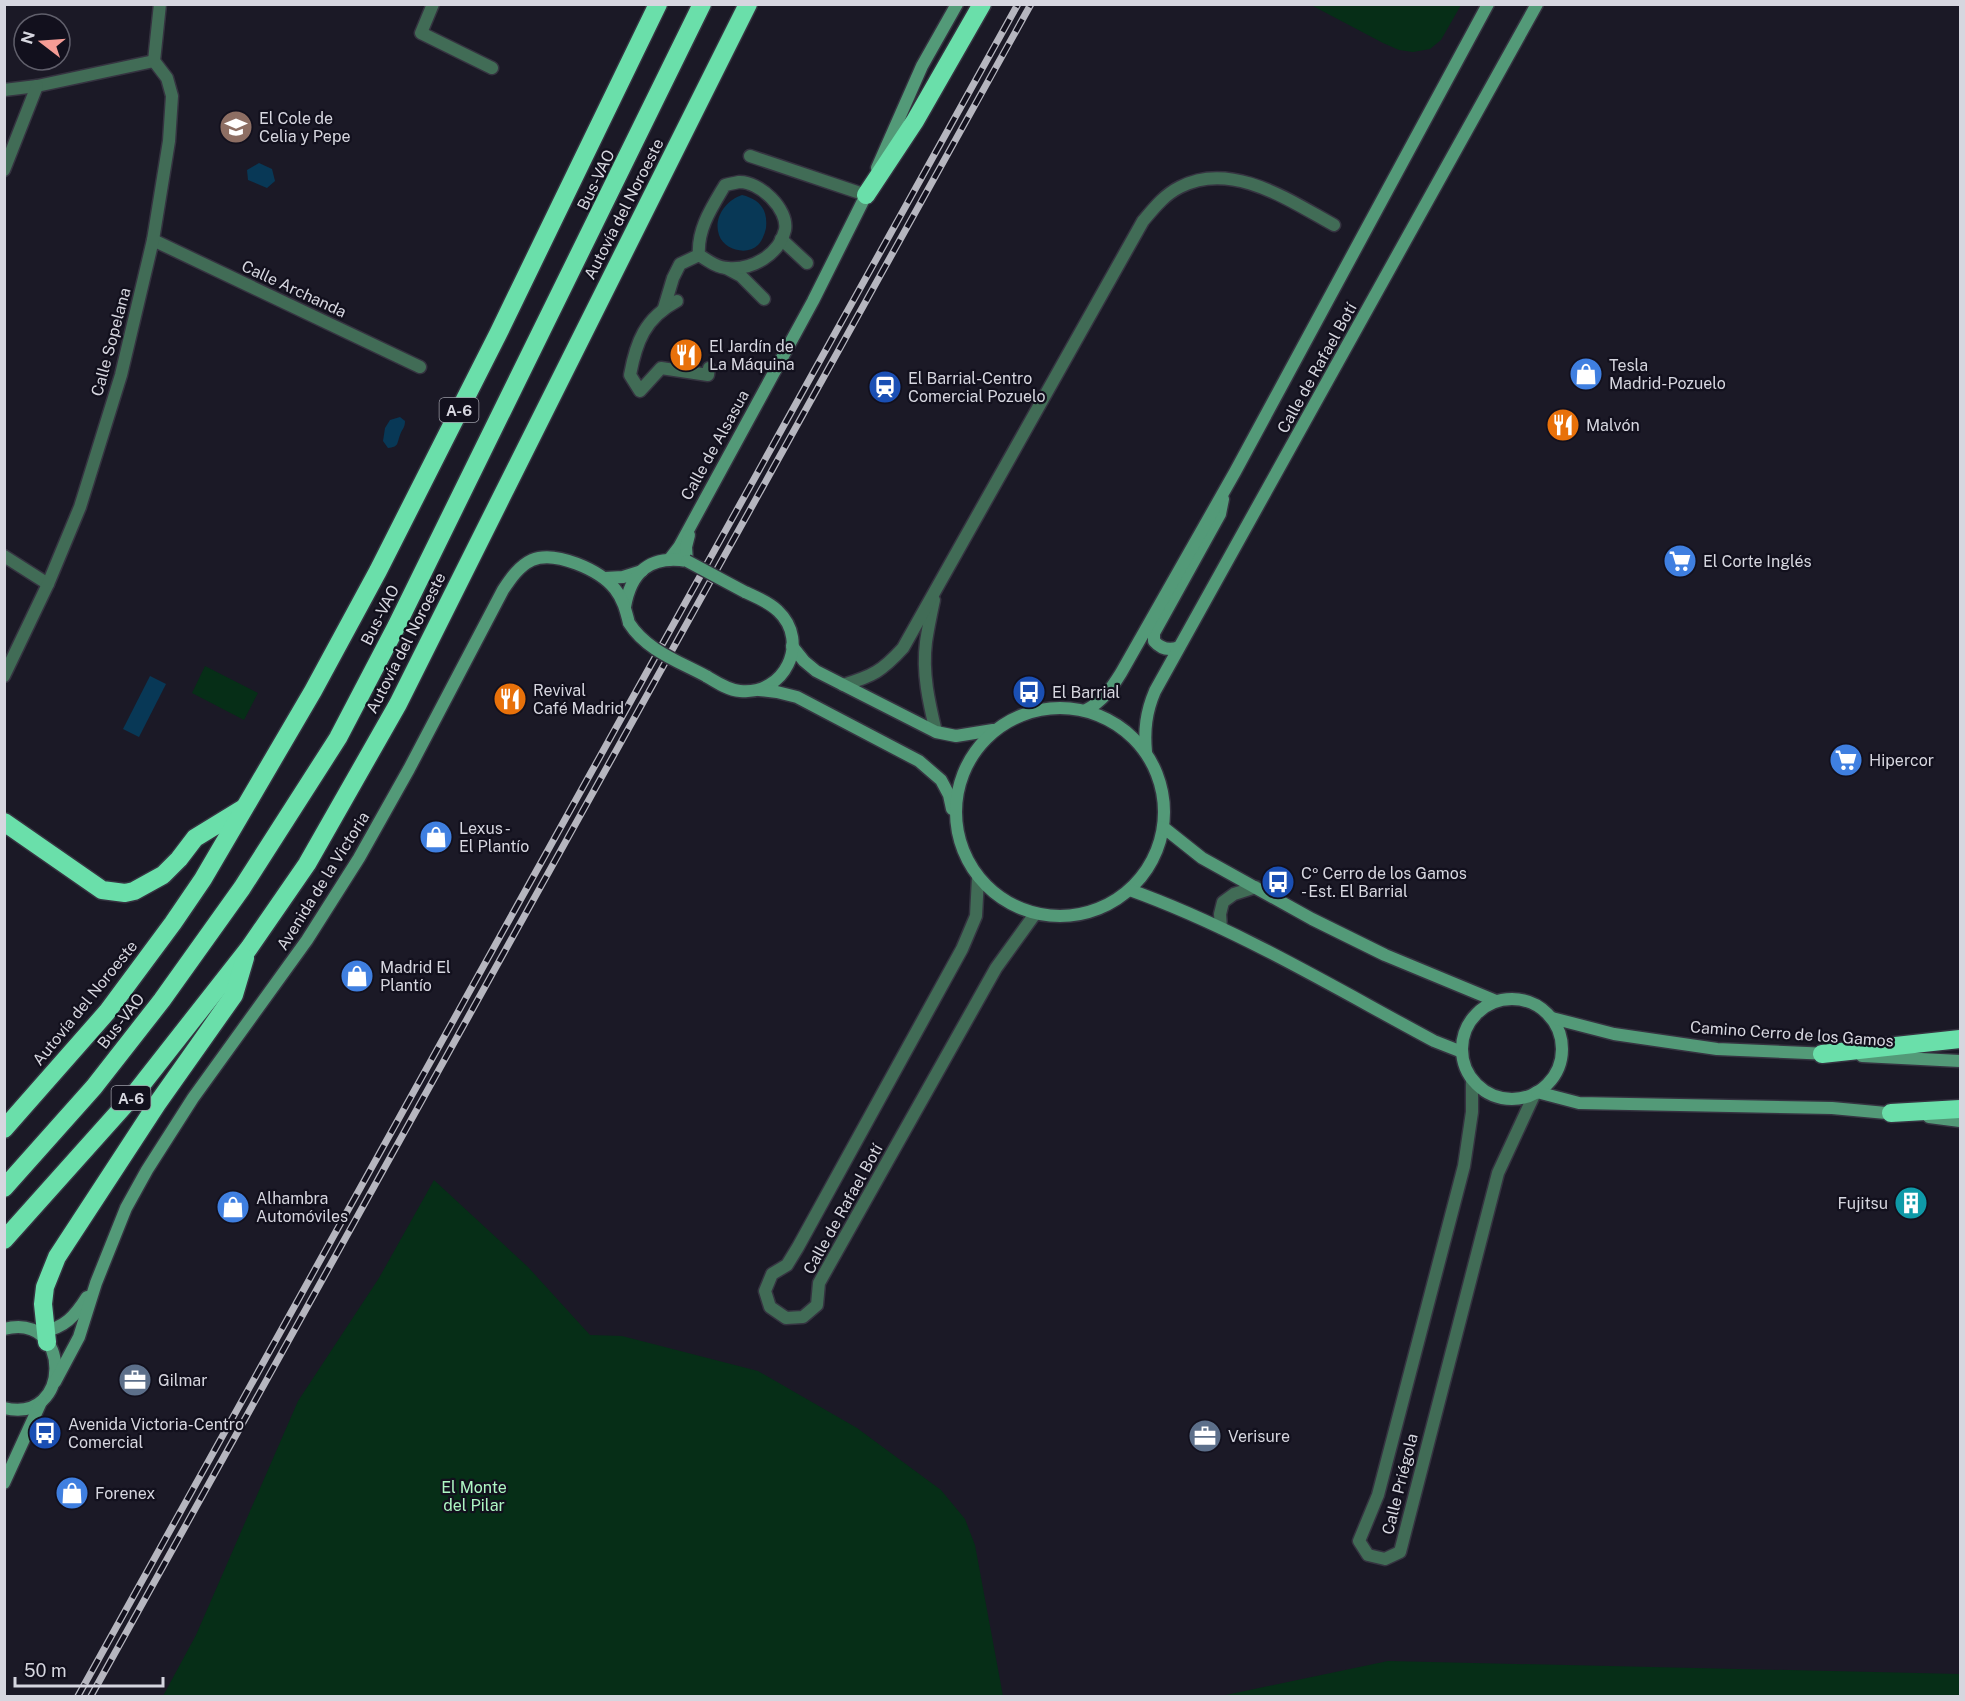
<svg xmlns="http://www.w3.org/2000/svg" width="1965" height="1701" viewBox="0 0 1965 1701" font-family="'Public Sans',sans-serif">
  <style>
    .green { fill: #062e17 }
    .water { fill: #083856 }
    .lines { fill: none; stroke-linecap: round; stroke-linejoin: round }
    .street-casing { stroke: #353340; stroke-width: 15 }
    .secondary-casing { stroke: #353340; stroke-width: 15 }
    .highway-casing { stroke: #353340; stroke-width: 21 }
    .street { stroke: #416c56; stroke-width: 12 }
    .secondary { stroke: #539a78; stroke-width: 12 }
    .highway { stroke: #6adfaa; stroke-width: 18 }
    .rail-casing { stroke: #b6b6bf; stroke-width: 7 }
    .rail { stroke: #12101d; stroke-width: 4.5; stroke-dasharray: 14; stroke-linecap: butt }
    .secondary-bridge-casing { stroke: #353340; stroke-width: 15; stroke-linecap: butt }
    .secondary-bridge { stroke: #539a78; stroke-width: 12 }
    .labels { text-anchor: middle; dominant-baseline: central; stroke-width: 4.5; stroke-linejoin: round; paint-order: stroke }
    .shield { fill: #12101d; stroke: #9b9ba5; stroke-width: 1.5 }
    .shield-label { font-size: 15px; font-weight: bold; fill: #d6d6df }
    .poi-label { font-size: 16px; fill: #d6d6df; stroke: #12101d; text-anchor: start }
    .street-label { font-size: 16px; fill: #d6d6df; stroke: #12101d }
    .park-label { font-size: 16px; fill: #adf6c3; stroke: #12101d }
  </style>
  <rect width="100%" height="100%" fill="#1b1926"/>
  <g class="green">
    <polygon points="1311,5 1461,5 1441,40 1430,49 1413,52 1399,50 1383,43"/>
    <polygon points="205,666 258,693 244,720 192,693"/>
    <polygon points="434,1180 528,1267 590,1335 622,1336 758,1371 857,1428 941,1490 965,1519 975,1545 1003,1696 163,1696 196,1635 298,1401 379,1278"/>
    <polygon points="1388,1661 1960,1674 1960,1696 1221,1696"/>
  </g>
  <g class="water">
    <polygon points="259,163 272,169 275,181 267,188 248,180 247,170"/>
    <path d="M742,195C759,199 768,209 766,228C765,233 762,241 758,245C747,256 724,250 719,235C713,218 726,200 742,195Z"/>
    <path d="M400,417L405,421C405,428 402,429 400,435C397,443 399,447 388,448L383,441L385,428L390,420Z"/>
    <polygon points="150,676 166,684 139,737 123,729"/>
  </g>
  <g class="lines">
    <g class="street-casing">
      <g id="street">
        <polyline points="433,4 421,33 492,68"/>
        <polyline points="4,90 37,86 154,61"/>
        <polyline points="750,156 866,195"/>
        <polyline points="4,170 37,86"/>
        <polyline points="781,239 807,263"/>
        <polyline points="153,240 420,367"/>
        <polyline points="726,268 741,276 764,299"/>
        <path d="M677,301C645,318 636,342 630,375L640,391L661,368L708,375L709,368"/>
        <path d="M664,308L673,278L680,264L699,255C697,229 712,207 725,185C729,184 734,183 739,182C759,181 789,209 785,230C779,255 752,270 728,268C718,268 708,261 699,255"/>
        <polyline points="4,556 48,584"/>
        <path d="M934,600C931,614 928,628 926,642C922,673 929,703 936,732"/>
        <polyline points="4,676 48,584 80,507 121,375 153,240 169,141 172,96 167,78 154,61 160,4"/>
        <path d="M843,685C873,676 882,671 903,648L1143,221C1154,208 1164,195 1180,187C1232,160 1290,201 1334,225"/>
        <polyline points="978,878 976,916 962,949 798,1247 787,1265 772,1274 765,1291 770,1307 786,1318 803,1317 817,1305 819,1283 996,968 1035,914"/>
        <polyline points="1221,928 1220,914 1223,902 1234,894 1256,887"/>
        <polyline points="1472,1079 1472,1112 1464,1166 1378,1495 1359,1541 1368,1555 1385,1559 1400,1552 1498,1173 1535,1093"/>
      </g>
    </g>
    <g class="secondary-casing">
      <g id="secondary">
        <polyline points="877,168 922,66 957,4"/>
        <polyline points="669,560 679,547 813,301 869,189"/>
        <polyline points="605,578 623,577 642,571"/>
        <path d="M625,607C631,572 650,555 687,561L686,547L689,535"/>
        <polyline points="792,646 804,661 816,671 936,732 956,736 993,730"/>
        <path d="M1179,647C1169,651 1161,649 1154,641V633L1220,514L1223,499"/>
        <path d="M706,676C716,682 728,690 740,691C784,696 811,642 778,611C769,602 756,597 745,592"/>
        <polyline points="759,690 777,692 797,697 919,761 941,780 949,795 952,809"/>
        <circle cx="1060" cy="812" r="104"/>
        <path d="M1086,710C1103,701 1111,689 1121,673L1235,472L1488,4"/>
        <path d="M1146,752C1144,730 1146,712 1155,691L1537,4"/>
        <polyline points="1163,827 1202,858 1312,919 1385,955 1496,1001"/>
        <path d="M1130,890C1236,928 1335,988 1434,1041L1462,1052"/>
        <circle cx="1512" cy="1049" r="50"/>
        <polyline points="1552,1018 1614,1034 1717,1049 1830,1054"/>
        <polyline points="1862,1056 1960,1061"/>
        <polyline points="1537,1092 1579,1103 1832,1108 1897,1114"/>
        <polyline points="1929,1117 1960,1121"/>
        <path d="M4,1329C72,1311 73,1425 4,1408"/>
        <path d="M41,1332C65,1328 75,1316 87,1297"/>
        <path d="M55,1382L79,1337L96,1283L126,1208L147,1170L193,1098L307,940L359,858L409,769L503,590C511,578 519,566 532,560C555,550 600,570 615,589C623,599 626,611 629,623"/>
        <polyline points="4,1483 41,1402"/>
      </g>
    </g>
    <g class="highway-casing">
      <g id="highway">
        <polyline points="866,195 915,121 982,4"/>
        <polyline points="4,822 102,890 125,893 134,891 163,875 179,859 195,838 244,808"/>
        <polyline points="1822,1054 1960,1039"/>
        <polyline points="1891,1113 1960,1109"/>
        <polyline points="4,1129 107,1012 173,923 203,879 313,691 378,571 498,334 658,4"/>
        <polyline points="4,1188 94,1087 162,1000 242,888 338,738 396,627 702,4"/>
        <polyline points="4,1240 132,1097 249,948 307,864 398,704 748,4"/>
        <polyline points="47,1342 43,1304 45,1287 57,1257 157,1104 234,995 245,958"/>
      </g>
    </g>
    <use href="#street" class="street"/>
    <use href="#secondary" class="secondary"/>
    <use href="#highway" class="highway"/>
    <g class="rail-casing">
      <g id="rail">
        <polyline points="78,1696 1018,4"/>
        <polyline points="91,1696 1031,4"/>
      </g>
    </g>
    <use href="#rail" class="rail"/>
    <g class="secondary-bridge-casing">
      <g id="secondary-bridge">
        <polyline points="687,561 745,592"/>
        <path d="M629,623C646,650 678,661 706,676"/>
      </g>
    </g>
    <use href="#secondary-bridge" class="secondary-bridge"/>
  </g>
  <defs>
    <g id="school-disc" transform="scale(1.725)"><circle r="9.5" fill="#8d6e63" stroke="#12101d"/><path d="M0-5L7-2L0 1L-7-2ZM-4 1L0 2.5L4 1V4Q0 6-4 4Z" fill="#fff"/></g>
    <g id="restaurant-disc" transform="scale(1.725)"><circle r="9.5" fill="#e8710a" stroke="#12101d"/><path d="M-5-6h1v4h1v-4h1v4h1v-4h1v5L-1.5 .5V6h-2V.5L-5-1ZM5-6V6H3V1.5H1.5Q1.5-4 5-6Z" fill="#fff"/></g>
    <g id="shop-disc" transform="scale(1.725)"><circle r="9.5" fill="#3f7fe0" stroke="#12101d"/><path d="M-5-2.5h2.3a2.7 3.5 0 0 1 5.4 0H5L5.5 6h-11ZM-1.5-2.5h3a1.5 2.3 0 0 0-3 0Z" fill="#fff"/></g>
    <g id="station-disc" transform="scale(1.725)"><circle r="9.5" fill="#1a4fb4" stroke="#12101d"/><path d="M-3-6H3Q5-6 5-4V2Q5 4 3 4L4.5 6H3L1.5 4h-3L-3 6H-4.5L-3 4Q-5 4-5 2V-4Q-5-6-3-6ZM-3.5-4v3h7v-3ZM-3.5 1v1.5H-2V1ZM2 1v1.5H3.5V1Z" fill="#fff"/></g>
    <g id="supermarket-disc" transform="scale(1.725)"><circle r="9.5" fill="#3f7fe0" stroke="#12101d"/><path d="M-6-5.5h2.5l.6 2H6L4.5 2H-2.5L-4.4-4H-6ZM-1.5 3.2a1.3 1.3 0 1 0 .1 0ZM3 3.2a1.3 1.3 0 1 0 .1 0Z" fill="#fff"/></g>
    <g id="bus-disc" transform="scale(1.725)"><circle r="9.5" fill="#1a4fb4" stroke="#12101d"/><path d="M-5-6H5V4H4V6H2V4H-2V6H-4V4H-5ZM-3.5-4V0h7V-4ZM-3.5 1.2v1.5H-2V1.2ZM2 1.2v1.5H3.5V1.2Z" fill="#fff"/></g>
    <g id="building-disc" transform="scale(1.725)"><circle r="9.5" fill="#0f9aa8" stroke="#12101d"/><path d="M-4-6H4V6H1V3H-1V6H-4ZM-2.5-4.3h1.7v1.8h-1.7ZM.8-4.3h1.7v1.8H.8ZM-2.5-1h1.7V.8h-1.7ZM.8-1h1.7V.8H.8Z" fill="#fff"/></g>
    <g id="office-disc" transform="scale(1.725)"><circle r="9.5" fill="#5c6f8a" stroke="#12101d"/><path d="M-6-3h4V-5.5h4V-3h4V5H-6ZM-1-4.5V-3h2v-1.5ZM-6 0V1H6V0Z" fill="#fff"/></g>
  </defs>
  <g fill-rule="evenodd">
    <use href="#school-disc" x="236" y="127"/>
    <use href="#restaurant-disc" x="686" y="355"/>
    <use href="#shop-disc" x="1586" y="374"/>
    <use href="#station-disc" x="885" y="387"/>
    <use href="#restaurant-disc" x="1563" y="425"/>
    <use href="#supermarket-disc" x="1680" y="561"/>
    <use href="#bus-disc" x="1029" y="692"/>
    <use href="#restaurant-disc" x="510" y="699"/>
    <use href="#supermarket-disc" x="1846" y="760"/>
    <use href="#shop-disc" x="436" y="837"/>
    <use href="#bus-disc" x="1278" y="882"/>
    <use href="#shop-disc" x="357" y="976"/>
    <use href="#building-disc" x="1911" y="1203"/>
    <use href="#shop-disc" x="233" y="1207"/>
    <use href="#office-disc" x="135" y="1380"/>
    <use href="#bus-disc" x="45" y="1433"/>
    <use href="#office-disc" x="1205" y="1436"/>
    <use href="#shop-disc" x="72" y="1493"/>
  </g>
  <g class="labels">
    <g class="shield">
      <rect x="439.5" y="398" width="39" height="24" rx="4.5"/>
      <rect x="111.5" y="1086" width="39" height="24" rx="4.5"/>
    </g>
    <g class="shield-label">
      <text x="459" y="410">A-6</text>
      <text x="131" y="1098">A-6</text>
    </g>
    <g class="poi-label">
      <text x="259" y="118">El Cole de<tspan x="259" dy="18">Celia y Pepe</tspan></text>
      <text x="709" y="346">El Jardín de<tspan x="709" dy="18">La Máquina</tspan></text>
      <text x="1609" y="365">Tesla<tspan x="1609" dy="18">Madrid-Pozuelo</tspan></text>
      <text x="908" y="378">El Barrial-Centro<tspan x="908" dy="18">Comercial Pozuelo</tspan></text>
      <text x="1586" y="425">Malvón</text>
      <text x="1703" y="561">El Corte Inglés</text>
      <text x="533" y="690">Revival<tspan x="533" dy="18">Café Madrid</tspan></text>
      <text x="1052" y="692">El Barrial</text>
      <text x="1869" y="760">Hipercor</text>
      <text x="459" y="828">Lexus -<tspan x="459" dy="18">El Plantío</tspan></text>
      <text x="1301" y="873">Cº Cerro de los Gamos<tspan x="1301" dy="18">- Est. El Barrial</tspan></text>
      <text x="380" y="967">Madrid El<tspan x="380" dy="18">Plantío</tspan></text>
      <text x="256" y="1198">Alhambra<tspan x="256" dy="18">Automóviles</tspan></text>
      <text x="1888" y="1203" text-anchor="end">Fujitsu</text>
      <text x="158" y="1380">Gilmar</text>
      <text x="68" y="1424">Avenida Victoria-Centro<tspan x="68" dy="18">Comercial</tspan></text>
      <text x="1228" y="1436">Verisure</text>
      <text x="95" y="1493">Forenex</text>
    </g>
    <g class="street-label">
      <text transform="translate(596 180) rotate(-64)">Bus-VAO</text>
      <text transform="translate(624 209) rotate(-63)">Autovía del Noroeste</text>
      <text transform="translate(294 289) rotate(25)">Calle Archanda</text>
      <text transform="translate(111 342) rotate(-75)">Calle Sopelana</text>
      <text transform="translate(1317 368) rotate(-61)">Calle de Rafael Botí</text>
      <text transform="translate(715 445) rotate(-61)">Calle de Alsasua</text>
      <text transform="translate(380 615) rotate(-63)">Bus-VAO</text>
      <text transform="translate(406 643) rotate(-63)">Autovía del Noroeste</text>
      <text transform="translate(323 881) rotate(-58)">Avenida de la Victoria</text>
      <text transform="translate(85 1003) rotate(-51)">Autovía del Noroeste</text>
      <text transform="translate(121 1021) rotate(-52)">Bus-VAO</text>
      <text transform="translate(1792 1034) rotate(4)">Camino Cerro de los Gamos</text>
      <text transform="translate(843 1209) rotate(-61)">Calle de Rafael Botí</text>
      <text transform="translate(1400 1484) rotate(-76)">Calle Priégola</text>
    </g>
    <g class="park-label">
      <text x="474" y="1487">El Monte<tspan x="474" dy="18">del Pilar</tspan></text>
    </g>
  </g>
  <rect width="1965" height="1701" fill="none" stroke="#d6d6df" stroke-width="12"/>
  <g transform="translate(42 42) rotate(287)"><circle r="28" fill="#12101d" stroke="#605f6b" stroke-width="1.5"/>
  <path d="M0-4.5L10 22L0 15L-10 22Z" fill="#f59c95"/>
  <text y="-9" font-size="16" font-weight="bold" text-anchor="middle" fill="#d6d6df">N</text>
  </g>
  <path d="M15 1677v9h148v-9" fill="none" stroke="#d6d6df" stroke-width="3"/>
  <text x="24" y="1677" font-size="18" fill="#d6d6df" stroke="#12101d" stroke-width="4.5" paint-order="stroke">50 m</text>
</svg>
